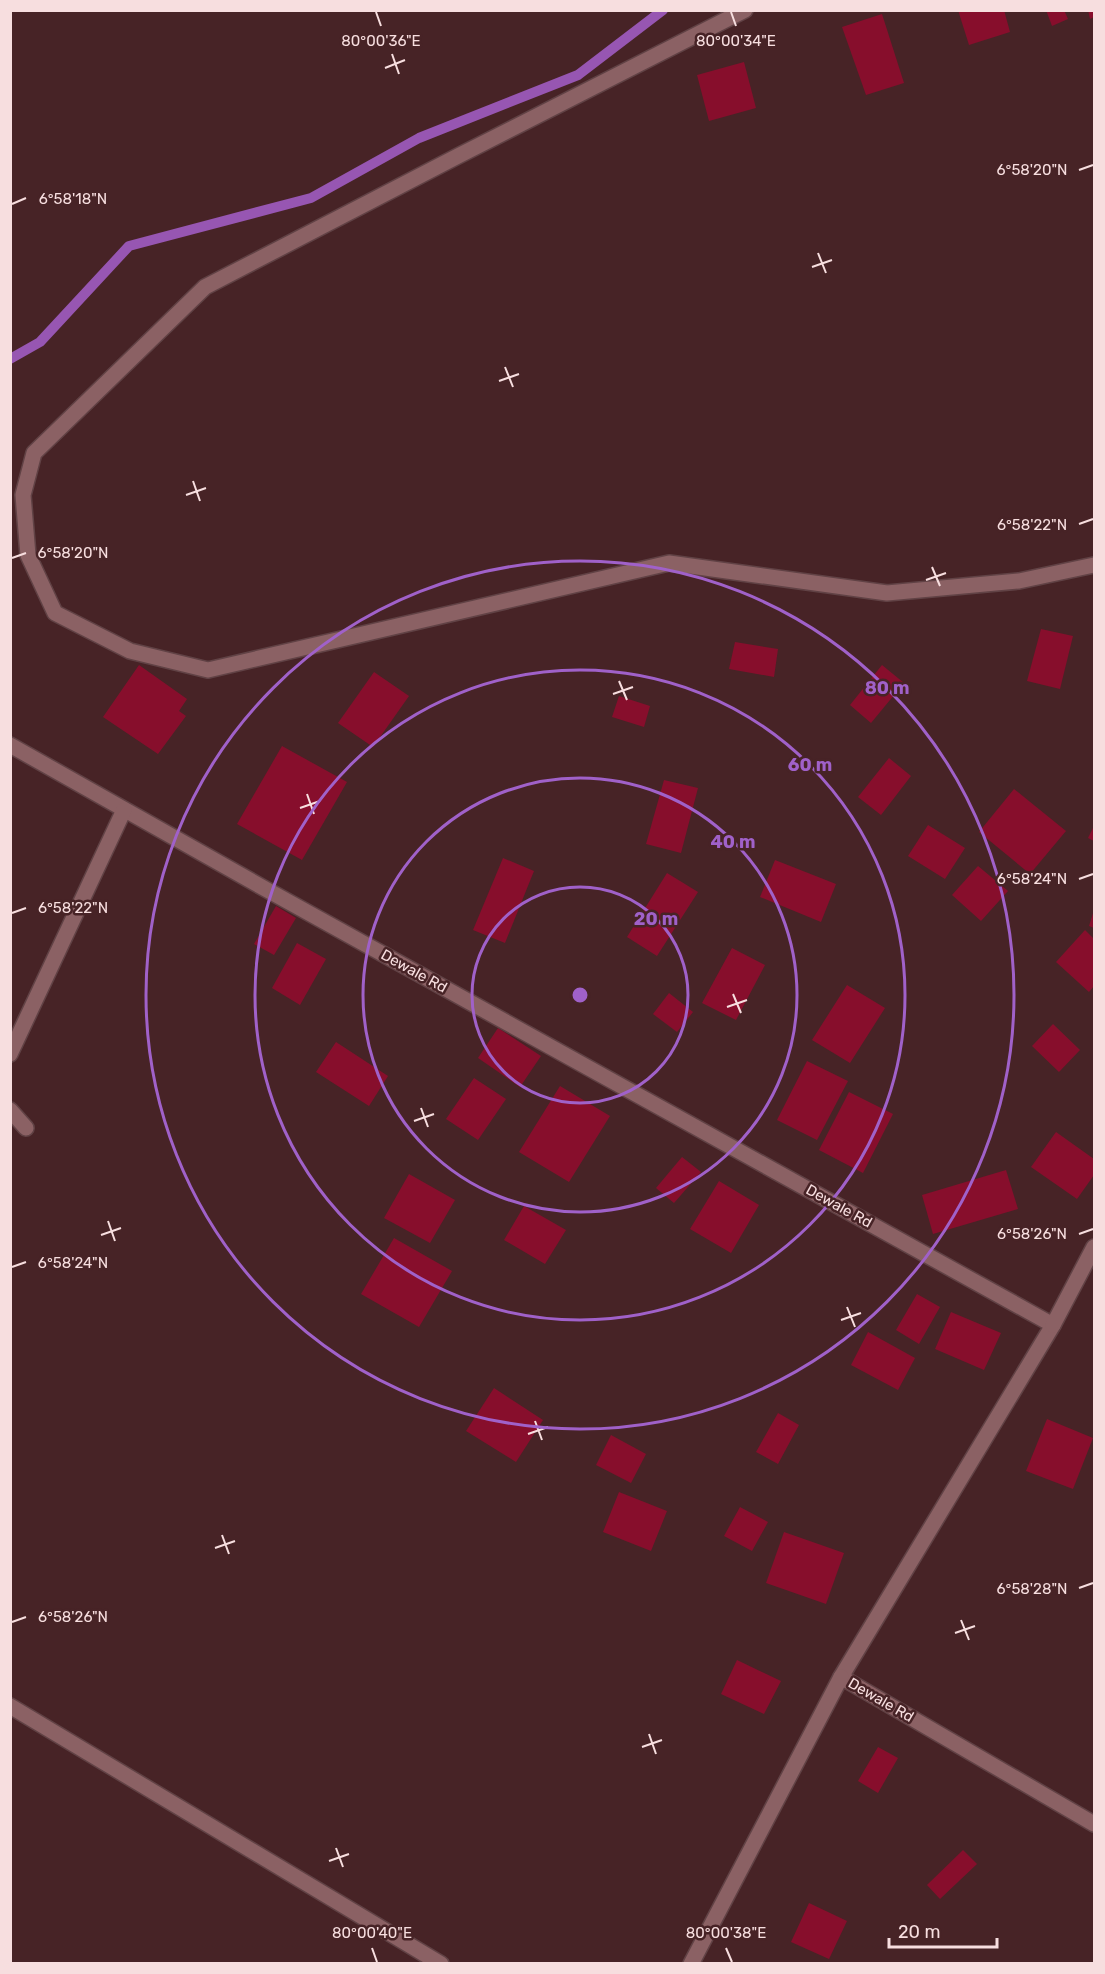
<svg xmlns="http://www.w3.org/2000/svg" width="1105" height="1974" viewBox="0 0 1105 1974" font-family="Rubik,sans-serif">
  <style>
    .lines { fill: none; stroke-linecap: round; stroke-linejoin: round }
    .stream { stroke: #9756b2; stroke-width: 10 }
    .building { fill: #870e2c }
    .minor-casing { stroke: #614245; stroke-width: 18 }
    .minor { stroke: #8b6164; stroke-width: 15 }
    .ticks { fill: none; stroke: #f7dedf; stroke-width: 2 }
    .ring { fill: none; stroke: #a061c9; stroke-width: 3 }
    .labels { text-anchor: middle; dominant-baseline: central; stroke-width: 5; stroke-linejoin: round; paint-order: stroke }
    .street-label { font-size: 15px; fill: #f7dedf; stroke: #472326 }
    .ticks-label { font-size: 15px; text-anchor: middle; fill: #f7dedf; stroke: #472326; stroke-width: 5; stroke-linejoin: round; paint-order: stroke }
    .centre { fill: #a061c9; stroke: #472326; stroke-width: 3 }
    .ring-label { font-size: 18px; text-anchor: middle; font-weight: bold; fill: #a061c9; stroke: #472326; stroke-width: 5; stroke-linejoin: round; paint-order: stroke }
  </style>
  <rect width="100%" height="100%" fill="#472326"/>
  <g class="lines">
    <polyline class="stream" points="10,359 40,342 129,246 311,198 419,138 578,75 663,10"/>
  </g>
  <g class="building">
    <polygon points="958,10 1004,10 1010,32 969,45"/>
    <polygon points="1046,10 1064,10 1068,19 1052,26"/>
    <polygon points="1088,10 1094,10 1094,17 1090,19"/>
    <polygon points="882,14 904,83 866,95 842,27"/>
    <polygon points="744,62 756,108 709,121 697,75"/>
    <polygon points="1041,629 1073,636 1060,689 1027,681"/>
    <polygon points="735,642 778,649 774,677 729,669"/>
    <polygon points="139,665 187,699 179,711 186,716 158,754 103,717"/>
    <polygon points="882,665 904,683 871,723 850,705"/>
    <polygon points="374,672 409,696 373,747 338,723"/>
    <polygon points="619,696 650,706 644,727 612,717"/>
    <polygon points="282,746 347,782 302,860 237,824"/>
    <polygon points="889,758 911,776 881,815 858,797"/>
    <polygon points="664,780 698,788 681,853 646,844"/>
    <polygon points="1014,789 1066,831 1030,874 979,832"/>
    <polygon points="928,825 965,848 945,879 908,856"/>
    <polygon points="1094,826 1094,841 1088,838"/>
    <polygon points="503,858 534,871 505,943 473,930"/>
    <polygon points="775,860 836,884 821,922 760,897"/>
    <polygon points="978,866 1008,891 981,921 952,895"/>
    <polygon points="667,873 698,892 657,956 627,937"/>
    <polygon points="276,906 296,918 274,955 254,944"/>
    <polygon points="1094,910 1094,928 1089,926"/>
    <polygon points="1085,930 1094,939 1094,986 1089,992 1056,962"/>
    <polygon points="297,943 326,959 300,1005 272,988"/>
    <polygon points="732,948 765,965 736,1020 702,1003"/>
    <polygon points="847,985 885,1008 850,1063 812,1040"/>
    <polygon points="669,993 693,1012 677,1032 653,1014"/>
    <polygon points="1053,1024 1080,1050 1059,1072 1032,1046"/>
    <polygon points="498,1028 541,1056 520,1087 478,1058"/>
    <polygon points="336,1042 388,1076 369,1106 316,1072"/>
    <polygon points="807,1061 848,1081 817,1140 777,1120"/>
    <polygon points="474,1078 506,1099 478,1140 446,1119"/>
    <polygon points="560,1086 610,1116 569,1182 519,1152"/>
    <polygon points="849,1092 893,1114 863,1173 819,1150"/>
    <polygon points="1056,1132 1094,1159 1094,1175 1077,1199 1031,1167"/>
    <polygon points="682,1157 701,1172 674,1203 656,1188"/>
    <polygon points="1006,1170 1018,1209 933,1234 922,1195"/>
    <polygon points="409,1174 455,1200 430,1243 384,1218"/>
    <polygon points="719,1181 759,1205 731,1253 690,1229"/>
    <polygon points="524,1206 566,1230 545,1264 504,1240"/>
    <polygon points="394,1238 452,1271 419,1327 361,1294"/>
    <polygon points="917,1294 940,1307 919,1344 896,1330"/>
    <polygon points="951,1312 1001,1333 984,1370 935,1349"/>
    <polygon points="868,1332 915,1358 898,1390 851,1365"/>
    <polygon points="494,1388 543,1420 516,1462 466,1431"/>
    <polygon points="778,1413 799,1425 778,1464 756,1452"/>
    <polygon points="1047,1419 1093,1438 1073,1489 1026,1471"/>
    <polygon points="611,1435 646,1454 631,1483 596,1465"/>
    <polygon points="619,1492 667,1511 651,1551 603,1532"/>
    <polygon points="740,1507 768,1522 752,1551 724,1536"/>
    <polygon points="784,1532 844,1553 826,1604 766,1583"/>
    <polygon points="737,1660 781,1681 764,1714 721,1694"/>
    <polygon points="878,1747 898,1758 878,1793 858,1781"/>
    <polygon points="963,1850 977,1864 940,1899 927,1885"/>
    <polygon points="809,1903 847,1921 829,1959 791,1942"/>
  </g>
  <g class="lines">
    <g class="minor-casing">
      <g id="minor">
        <polyline points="745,10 458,156 205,287 34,453 23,495 28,555 55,613 130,651 208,670 669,563 887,593 1019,581 1094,565"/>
        <polyline points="10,745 269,891 1053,1325 841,1677 1094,1824"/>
        <polyline points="10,1054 124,810"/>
        <polyline points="10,1110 26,1128"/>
        <polyline points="1053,1325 1094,1247"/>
        <polyline points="10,1706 441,1964"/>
        <polyline points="691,1964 841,1677"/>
      </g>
    </g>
    <use href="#minor" class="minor"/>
  </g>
  <path class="ticks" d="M376,12L381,26M731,12L736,26M392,54L399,74M385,68L405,60M1079,170L1093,165M12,204L26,198M818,253L826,273M812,267L832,260M505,367L513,387M499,381L519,374M193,481L200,501M186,495L206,488M1079,524L1093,519M12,558L26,553M932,567L940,586M926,580L946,573M619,681L627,700M613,694L633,687M307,794L314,814M300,808L320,801M1079,879L1093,874M12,913L26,908M733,994L741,1013M727,1007L747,1000M421,1108L428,1127M414,1121L434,1114M108,1221L115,1241M1079,1234L1093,1229M101,1235L121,1228M12,1267L26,1262M847,1307L855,1327M841,1320L861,1313M535,1421L542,1440M528,1434L548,1427M222,1535L229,1554M215,1548L235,1541M1079,1588L1093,1583M961,1620L969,1640M12,1622L26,1617M955,1633L975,1626M649,1734L656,1754M642,1747L662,1740M336,1848L343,1867M329,1861L349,1854M372,1948L377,1962M726,1948L732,1962"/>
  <g class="ring">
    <circle cx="580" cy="995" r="108"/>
    <circle cx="580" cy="995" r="217"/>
    <circle cx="580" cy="995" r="325"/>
    <circle cx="580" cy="995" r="434"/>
  </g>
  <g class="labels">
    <g class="street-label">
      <text transform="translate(414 971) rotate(29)">Dewale Rd</text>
      <text transform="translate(839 1206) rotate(29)">Dewale Rd</text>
      <text transform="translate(881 1700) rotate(30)">Dewale Rd</text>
    </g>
  </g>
  <g class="ticks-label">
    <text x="381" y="46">80°00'36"E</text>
    <text x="736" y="46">80°00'34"E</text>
    <text x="1032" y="175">6°58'20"N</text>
    <text x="73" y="204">6°58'18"N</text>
    <text x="1032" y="530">6°58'22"N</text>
    <text x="73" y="558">6°58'20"N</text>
    <text x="1032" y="884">6°58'24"N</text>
    <text x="73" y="913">6°58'22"N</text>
    <text x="1032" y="1239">6°58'26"N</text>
    <text x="73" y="1268">6°58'24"N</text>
    <text x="1032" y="1594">6°58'28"N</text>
    <text x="73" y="1622">6°58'26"N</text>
    <text x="372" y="1938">80°00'40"E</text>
    <text x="726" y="1938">80°00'38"E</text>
  </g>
  <circle cx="580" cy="995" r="9" class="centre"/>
  <g class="ring-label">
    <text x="887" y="694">80 m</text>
    <text x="810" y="771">60 m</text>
    <text x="733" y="848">40 m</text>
    <text x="656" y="925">20 m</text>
  </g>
  <rect width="1105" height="1974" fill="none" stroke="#f7dedf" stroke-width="24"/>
  <path d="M889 1938v9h108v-9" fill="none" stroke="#f7dedf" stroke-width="3"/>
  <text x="898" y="1938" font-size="18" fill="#f7dedf" stroke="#472326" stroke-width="4.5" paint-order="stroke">20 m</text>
</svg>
